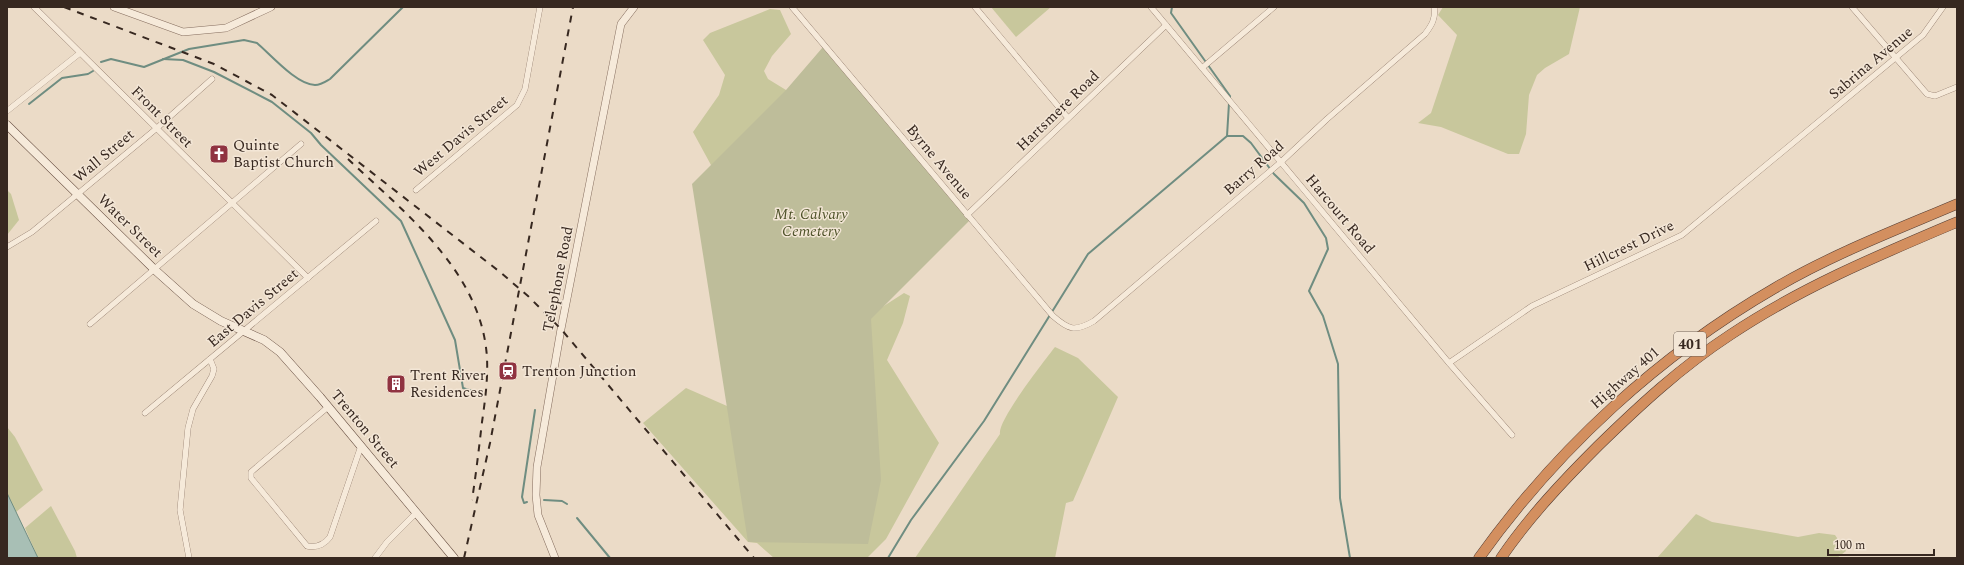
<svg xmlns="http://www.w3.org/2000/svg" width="1964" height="565" viewBox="0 0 1964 565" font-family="Spectral,serif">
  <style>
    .green { fill: #c8c79c }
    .cemetery { fill: #bebd9a }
    .water { fill: #a8bfb5; stroke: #6f8d81 }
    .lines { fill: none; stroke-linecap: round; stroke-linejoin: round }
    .stream { stroke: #6f8d81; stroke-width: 2 }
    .minor-casing { stroke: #856d5e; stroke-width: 6 }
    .tertiary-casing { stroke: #856d5e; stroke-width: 8 }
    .secondary-casing { stroke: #674e41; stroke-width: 9 }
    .motorway-casing { stroke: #543c32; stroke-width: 11 }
    .minor { stroke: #f6eada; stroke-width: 5.5 }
    .tertiary { stroke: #f6eada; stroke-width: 7 }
    .secondary { stroke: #f6eada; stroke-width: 8 }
    .motorway { stroke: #d38f5f; stroke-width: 10 }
    .rail { stroke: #372820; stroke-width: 2; stroke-dasharray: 7 7; stroke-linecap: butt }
    .labels { text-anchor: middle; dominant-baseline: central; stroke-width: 3; stroke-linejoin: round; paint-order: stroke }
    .shield { fill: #f3e6d6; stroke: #6f6157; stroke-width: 1 }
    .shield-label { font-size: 14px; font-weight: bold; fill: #372820 }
    .street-label { font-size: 15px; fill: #372820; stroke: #f3e6d6 }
    .poi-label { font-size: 15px; fill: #372820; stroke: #f3e6d6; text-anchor: start }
    .park-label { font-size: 15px; font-style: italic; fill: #4e5229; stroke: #f3e6d6 }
  </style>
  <rect width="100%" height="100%" fill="#ebdbc7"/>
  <g class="green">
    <polygon points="991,7 1051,7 1016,37"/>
    <polygon points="1443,7 1580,7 1569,54 1545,68 1537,75 1529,95 1526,134 1519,154 1508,154 1441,127 1418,123 1431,113 1457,35 1438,15"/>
    <polygon points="770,9 780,10 791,34 772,56 764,71 768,79 786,90 811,405 876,311 904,293 910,296 903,323 887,360 939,443 886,539 867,558 774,558 757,543 748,542 643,423 686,388 727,406 729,198 693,132 719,95 725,75 703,40 710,33"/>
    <polygon points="7,190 11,194 19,220 7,235"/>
    <path d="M1055,347L1078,358L1118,397L1073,501L1066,503L1055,558H915L1000,434C997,421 1045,360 1055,347Z"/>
    <polygon points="7,427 15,437 43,490 16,512 7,493"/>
    <polygon points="51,506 75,551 77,558 38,558 25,528"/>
    <polygon points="1696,514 1712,522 1798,537 1819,533 1835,535 1846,551 1837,558 1657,558"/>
  </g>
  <polygon class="cemetery" points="823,47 971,219 871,319 881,480 868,544 748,542 692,184 786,90"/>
  <polygon class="water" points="7,493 38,558 7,558"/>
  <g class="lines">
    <g class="stream">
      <polyline points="1172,7 1171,13 1230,96 1230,99"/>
      <polyline points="163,59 183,60 214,72 272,102 311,133 321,145 401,221 455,340 463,388 472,391"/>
      <path d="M101,62L111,59L144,67L189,49L244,40L257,43C271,55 297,85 315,85C321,85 325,82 330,79L403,7"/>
      <polyline points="29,104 62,78 88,74 93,71"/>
      <polyline points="1227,136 1229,103"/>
      <polyline points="544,500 562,501 567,504"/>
      <polyline points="527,502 524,503 522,497 535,410"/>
      <polyline points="577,518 610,558"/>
      <polyline points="888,558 911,520 984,421 1088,254 1227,136 1243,136 1251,143 1274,174 1304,203 1326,238 1328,249 1309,291 1323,316 1338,364 1340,498 1350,558"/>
    </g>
    <g class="minor-casing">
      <g id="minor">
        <polyline points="34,7 308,278"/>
        <path d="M792,7L1053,316C1069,330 1075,332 1094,321L1281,162L1327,119L1425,34C1432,25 1436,18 1434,7"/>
        <polyline points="975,7 1068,118"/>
        <polyline points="1151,7 1449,363 1512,435"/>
        <polyline points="1852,7 1927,94 1935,96 1957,87"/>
        <polyline points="1202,68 1274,7"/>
        <polyline points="7,111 80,53"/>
        <polyline points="416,190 517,105 525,89 540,7"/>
        <polyline points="967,215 1166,25"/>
        <polyline points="7,247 32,232 157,128 212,79"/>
        <polyline points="90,324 301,144"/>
        <polyline points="1449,363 1532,306 1682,235 1923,35 1943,7"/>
        <path d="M328,407L251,472V478L307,546C317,548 324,545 330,537L361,446"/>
        <polyline points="145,413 376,221"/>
        <polyline points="189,558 180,510 188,428 193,409 212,376 214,369 210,359"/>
        <polyline points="375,558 387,542 416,513"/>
      </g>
    </g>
    <g class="tertiary-casing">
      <g id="tertiary">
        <polyline points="114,7 183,32 226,28 271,7"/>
        <polyline points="555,558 538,515 536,495 537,467 561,329 621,24 634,7"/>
      </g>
    </g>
    <g class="secondary-casing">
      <polyline id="secondary" points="7,125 155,270 193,304 221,321 264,340 280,352 320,397 454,558"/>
    </g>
    <g class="motorway-casing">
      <g id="motorway">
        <path d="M1479,558C1557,449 1659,355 1775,288C1833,254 1896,230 1957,204"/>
        <path d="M1501,558C1529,517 1563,481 1598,446C1639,406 1681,367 1730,335C1800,288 1879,255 1957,222"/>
      </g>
    </g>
    <use href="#minor" class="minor"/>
    <use href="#tertiary" class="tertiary"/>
    <use href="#secondary" class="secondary"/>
    <use href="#motorway" class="motorway"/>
    <g class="rail">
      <polyline points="64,7 214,64 272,95 500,272 528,296 561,329 754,558"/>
      <path d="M348,159C405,213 482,272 487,358C488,380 485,401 482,422C479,448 476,474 472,500"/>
      <polyline points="464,558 490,443 573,7"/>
    </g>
  </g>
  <defs>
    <g id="church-square" transform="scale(1)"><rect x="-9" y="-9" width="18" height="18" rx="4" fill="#903341" stroke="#f3e6d6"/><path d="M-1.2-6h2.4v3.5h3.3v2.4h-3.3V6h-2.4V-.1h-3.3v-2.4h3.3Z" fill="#fff"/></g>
    <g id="station-square" transform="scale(1)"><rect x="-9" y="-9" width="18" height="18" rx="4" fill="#903341" stroke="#f3e6d6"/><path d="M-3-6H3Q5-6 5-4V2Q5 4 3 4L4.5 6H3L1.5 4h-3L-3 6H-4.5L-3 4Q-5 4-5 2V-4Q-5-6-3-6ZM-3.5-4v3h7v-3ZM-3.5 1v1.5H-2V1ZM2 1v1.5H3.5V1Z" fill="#fff"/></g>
    <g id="building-square" transform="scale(1)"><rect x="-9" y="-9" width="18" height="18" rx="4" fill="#903341" stroke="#f3e6d6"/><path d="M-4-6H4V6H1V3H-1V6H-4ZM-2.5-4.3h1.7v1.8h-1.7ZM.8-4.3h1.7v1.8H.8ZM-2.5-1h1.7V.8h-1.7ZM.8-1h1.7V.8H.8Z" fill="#fff"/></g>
  </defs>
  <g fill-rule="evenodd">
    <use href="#church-square" x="219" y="154"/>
    <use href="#station-square" x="508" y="371"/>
    <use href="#building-square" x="396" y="384"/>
  </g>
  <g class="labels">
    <rect class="shield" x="1674" y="332" width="32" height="24" rx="3"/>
    <g class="shield-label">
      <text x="1690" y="344">401</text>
    </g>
    <g class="street-label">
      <text transform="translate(1871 63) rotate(-40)">Sabrina Avenue</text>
      <text transform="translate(1058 111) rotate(-44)">Hartsmere Road</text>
      <text transform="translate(162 117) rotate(45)">Front Street</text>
      <text transform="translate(461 136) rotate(-40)">West Davis Street</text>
      <text transform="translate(104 156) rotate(-40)">Wall Street</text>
      <text transform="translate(939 162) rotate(50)">Byrne Avenue</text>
      <text transform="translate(1254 168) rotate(-41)">Barry Road</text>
      <text transform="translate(1340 214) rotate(50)">Harcourt Road</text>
      <text transform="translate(130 226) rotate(44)">Water Street</text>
      <text transform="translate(1629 246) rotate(-26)">Hillcrest Drive</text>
      <text transform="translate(558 279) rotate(-79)">Telephone Road</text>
      <text transform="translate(253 308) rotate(-40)">East Davis Street</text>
      <text transform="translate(1625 378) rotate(-41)">Highway 401</text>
      <text transform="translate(365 429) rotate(50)">Trenton Street</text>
    </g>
    <g class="poi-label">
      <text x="233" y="145">Quinte<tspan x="233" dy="17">Baptist Church</tspan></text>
      <text x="522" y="371">Trenton Junction</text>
      <text x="410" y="375">Trent River<tspan x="410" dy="17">Residences</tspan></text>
    </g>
    <g class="park-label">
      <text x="811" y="214">Mt. Calvary<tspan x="811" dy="17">Cemetery</tspan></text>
    </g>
  </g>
  <rect width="1964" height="565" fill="none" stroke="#372820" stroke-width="16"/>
  <path d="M1828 549v6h106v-6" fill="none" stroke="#372820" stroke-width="2"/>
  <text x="1834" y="549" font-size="12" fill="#372820" stroke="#f3e6d6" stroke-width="3" paint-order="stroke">100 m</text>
</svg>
